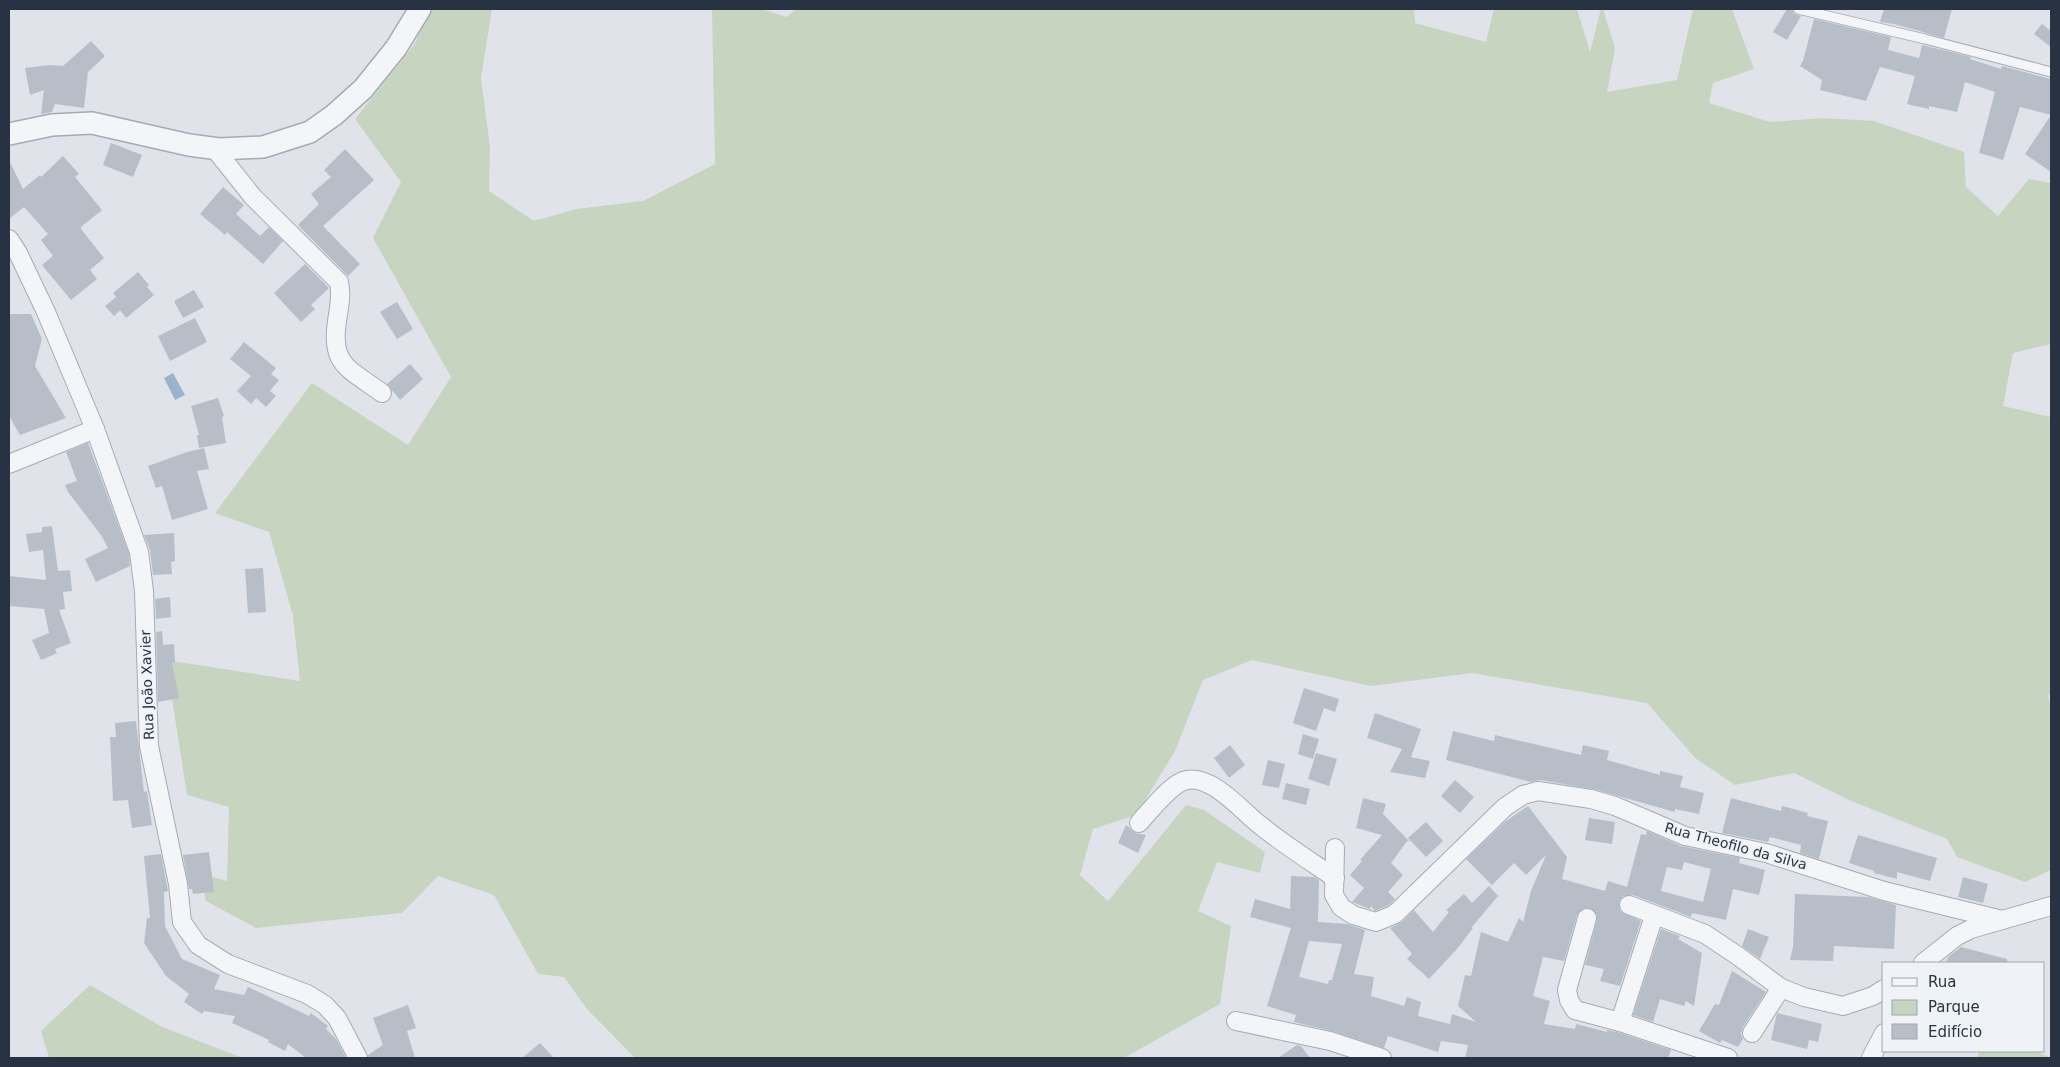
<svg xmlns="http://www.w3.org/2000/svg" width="2060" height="1067" viewBox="0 0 2060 1067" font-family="'DejaVu Sans',sans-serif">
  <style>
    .green { fill: #c7d4c0 }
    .water { fill: #99b4cc }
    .building { fill: #b7bec7; fill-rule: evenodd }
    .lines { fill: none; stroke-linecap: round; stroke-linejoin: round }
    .service-casing { stroke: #a5abb4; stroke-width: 11 }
    .minor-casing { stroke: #a5abb4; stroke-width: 20 }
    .tertiary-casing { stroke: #a5abb4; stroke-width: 24 }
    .service { stroke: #f3f5f8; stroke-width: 9 }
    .minor { stroke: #f3f5f8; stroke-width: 18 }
    .tertiary { stroke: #f3f5f8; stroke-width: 21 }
    .labels { text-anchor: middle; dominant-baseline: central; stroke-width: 4; stroke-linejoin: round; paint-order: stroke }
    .street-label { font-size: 14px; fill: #273342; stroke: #eff3f7 }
  </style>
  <rect width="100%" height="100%" fill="#e0e4ea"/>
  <g class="green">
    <polygon points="431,9 492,9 481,78 490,147 489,191 534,221 576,209 643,201 715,164 712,9 761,9 787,17 796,9 1414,9 1415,23 1486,42 1494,9 1577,9 1590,52 1601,9 1603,9 1615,48 1607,92 1677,80 1693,9 1732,9 1754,69 1713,83 1709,103 1770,122 1822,118 1874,121 1964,152 1966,187 1998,216 2029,179 2051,183 2051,344 2013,353 2003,406 2051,417 2051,691 2048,696 2051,710 2051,870 2025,882 1957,857 1947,839 1849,800 1794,773 1735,785 1695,758 1647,703 1472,673 1371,686 1252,660 1203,680 1175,751 1136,815 1093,829 1080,875 1108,901 1186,805 1204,810 1265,852 1260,873 1217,862 1198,911 1231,926 1220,1004 1124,1058 635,1058 587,1009 564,977 538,974 494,895 438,876 402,913 256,928 206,901 200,874 227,881 229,807 187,795 166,660 300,681 293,616 269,532 215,513 312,383 408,445 451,377 373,238 401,182 355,119 414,45"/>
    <polygon points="90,985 162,1027 243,1058 49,1058 41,1031"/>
    <polygon points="1979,1051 2036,1051 2051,1058 1977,1058"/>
  </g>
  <polygon class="water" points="173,373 185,395 175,400 164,378"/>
  <g class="building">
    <polygon points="1787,9 1792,9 1794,14 1801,16 1787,40 1773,32"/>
    <polygon points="1884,9 1952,9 1944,38 1894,24 1880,22"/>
    <polygon points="1814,19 1891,37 1888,50 1919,58 1922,45 1971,57 1970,59 2001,69 2002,66 2051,79 2051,172 2025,154 2051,115 2020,107 2003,160 1979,153 1995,92 1965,82 1957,112 1929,106 1929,109 1907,104 1915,76 1880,67 1866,101 1820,90 1822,80 1800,66 1803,61"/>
    <polygon points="2042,24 2051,31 2051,47 2034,34"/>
    <polygon points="91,41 105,56 88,72 84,108 55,104 52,112 41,114 44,90 30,95 25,68 50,65 63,66"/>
    <polygon points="111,143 142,155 133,177 103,165"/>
    <polygon points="345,149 374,180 323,226 360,264 348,276 298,225 319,204 311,194 331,177 324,170"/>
    <polygon points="63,156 79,174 75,177 102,210 81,227 81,229 104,258 90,270 97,279 71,300 42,265 53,256 41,240 48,234 24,207 9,219 9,160 23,189 40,175 41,177"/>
    <polygon points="223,187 244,205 236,214 260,236 269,227 283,241 263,264 227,232 225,235 200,214"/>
    <polygon points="305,264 329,288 311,305 315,309 301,322 274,293"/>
    <polygon points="138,272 149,285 147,287 154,295 126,318 120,310 114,316 105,306 116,297 113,293"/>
    <polygon points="194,290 204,307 183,318 174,301"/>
    <polygon points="397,302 413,329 397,339 380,312"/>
    <polygon points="9,314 31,314 42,339 35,366 66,418 20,435 9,416"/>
    <polygon points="195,318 207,342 170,361 158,336"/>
    <polygon points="244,342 276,368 271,374 279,380 270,391 276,396 266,407 256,398 251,404 237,391 251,376 230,359"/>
    <polygon points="410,364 423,379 400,400 387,384"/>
    <polygon points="218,398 224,416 222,417 226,443 199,448 197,435 199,435 191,406"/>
    <polygon points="88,443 129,554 130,566 96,582 85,559 108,548 101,535 68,492 65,485 77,481 66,452"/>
    <polygon points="204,448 209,469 197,471 208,509 172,520 162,486 156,488 148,466 187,452"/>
    <polygon points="52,526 58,571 70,570 72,591 63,592 65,609 59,610 71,643 55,649 57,653 41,660 32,640 49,633 44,609 9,606 9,576 46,580 43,550 29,552 26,534 42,532 42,527"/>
    <polygon points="174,533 175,561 171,562 172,574 153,575 150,550 144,535"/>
    <polygon points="263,568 266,612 248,613 245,569"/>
    <polygon points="170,597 171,617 156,619 155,599"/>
    <polygon points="162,631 163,645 174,644 175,662 172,663 179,698 158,702 156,632"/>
    <polygon points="1304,688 1339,699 1335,712 1324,708 1316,731 1293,723"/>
    <polygon points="1375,713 1421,729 1411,757 1430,761 1425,778 1390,772 1402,749 1367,738"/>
    <polygon points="136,721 144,792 147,791 152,825 132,828 128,800 113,801 110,737 116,737 115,723"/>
    <polygon points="1453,731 1494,741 1495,735 1581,755 1583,745 1609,751 1607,760 1660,775 1660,771 1683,776 1680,787 1704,793 1699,814 1675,809 1675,812 1593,789 1540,780 1531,782 1446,760"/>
    <polygon points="1303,734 1319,739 1313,759 1298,754"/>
    <polygon points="1230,745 1245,765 1229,778 1214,758"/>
    <polygon points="1316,753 1337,759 1329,786 1308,779"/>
    <polygon points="1268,760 1285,764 1279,788 1262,785"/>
    <polygon points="1455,780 1474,797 1460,813 1441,796"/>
    <polygon points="1286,783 1310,789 1306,805 1282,799"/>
    <polygon points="1363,798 1386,804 1383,814 1410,842 1407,841 1391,863 1403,875 1388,892 1395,899 1389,905 1375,911 1371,906 1370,909 1352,902 1364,888 1350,875 1362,861 1360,860 1382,835 1356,828"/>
    <polygon points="1731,798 1781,811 1782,806 1808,813 1807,816 1828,821 1819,859 1800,853 1801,845 1770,837 1768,842 1722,833"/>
    <path d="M1528,806L1567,857L1562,879L1605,891L1608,881L1627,887L1641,834L1646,835L1647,831L1681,846L1740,858L1739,863L1765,870L1759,895L1733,889L1726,920L1692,913L1691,917L1633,895L1623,896L1619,902L1620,911L1641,921L1620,986L1600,981L1604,969L1585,965L1597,920V915L1590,908H1584L1577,915L1564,961L1543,957L1533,996L1550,1001L1544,1024L1575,1029L1576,1024L1607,1032V1030L1617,1032L1671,1050L1668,1058H1465L1468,1045L1441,1041L1438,1052L1388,1036L1384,1048L1332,1031L1294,1022L1296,1015L1267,1006L1291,928L1250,917L1255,899L1290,909L1291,876L1314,877L1319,880L1318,922L1347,924L1365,930L1354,974L1374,977L1371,996L1404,1006L1407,997L1421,1002L1418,1016L1450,1024L1452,1014L1476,1022L1458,1006L1465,975L1471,976L1481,932L1508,942L1519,918L1523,922L1531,891L1546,855L1526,875L1514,863L1492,885L1466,859L1506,821ZM1684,862L1711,869L1703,902L1661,891L1667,867L1682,870ZM1309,941L1342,944L1332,980H1329L1328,984L1299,977Z"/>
    <polygon points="1589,818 1615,822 1612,844 1585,840"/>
    <polygon points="1426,822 1443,841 1426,857 1408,838"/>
    <polygon points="1126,825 1136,833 1146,835 1138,853 1118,843"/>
    <polygon points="1858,835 1937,858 1930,881 1897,872 1897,879 1874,873 1874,871 1849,863"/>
    <polygon points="209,852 214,892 193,894 192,889 189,889 183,855"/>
    <polygon points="161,854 168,891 164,892 165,926 182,959 220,975 214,989 244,995 248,987 309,1016 311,1013 328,1026 326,1029 336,1039 346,1058 306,1058 288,1044 285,1051 268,1042 269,1040 232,1023 235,1016 204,1011 202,1014 184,1002 189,994 166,976 144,943 147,918 150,918 144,856"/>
    <polygon points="1963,877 1988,884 1983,903 1958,897"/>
    <polygon points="1489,886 1498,896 1471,928 1473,928 1457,949 1429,979 1407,959 1412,954 1390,928 1402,922 1414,910 1433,932 1449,912 1446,910 1464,894 1472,903"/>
    <polygon points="1795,894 1868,897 1896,905 1894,949 1834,946 1833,961 1790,960 1793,947"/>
    <polygon points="1661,929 1680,936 1678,939 1702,953 1694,1006 1686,1001 1684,1006 1660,999 1653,1022 1633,1015"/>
    <polygon points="1748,929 1769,937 1760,959 1742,946"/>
    <polygon points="1961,947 2007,959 2007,963 1946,963 1948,957"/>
    <polygon points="1732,971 1766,992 1743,1027 1741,1033 1743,1039 1738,1047 1722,1040 1720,1043 1699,1031 1715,1004 1719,1005"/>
    <polygon points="408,1005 416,1028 407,1031 415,1058 369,1058 368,1055 383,1045 373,1018"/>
    <polygon points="1777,1013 1822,1024 1818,1042 1809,1040 1807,1049 1771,1040"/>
    <polygon points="540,1043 554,1058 522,1058"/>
    <polygon points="1297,1045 1301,1046 1310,1058 1278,1058"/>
  </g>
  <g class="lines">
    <g class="service-casing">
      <polyline id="service" points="1798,9 1925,39 2051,72"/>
    </g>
    <g class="minor-casing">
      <g id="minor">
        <path d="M214,148L253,197L339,282C342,295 339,308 337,321C330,366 350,369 382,393"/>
        <polyline points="9,239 18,253 46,312 95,429 139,552 144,591 149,746 178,884 182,922 198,945 228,964 307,994 325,1005 337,1018 358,1058"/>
        <polyline points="9,464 95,429"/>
        <path d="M1139,823C1150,811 1172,782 1187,780C1212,775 1242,811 1260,825C1283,844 1310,861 1335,878"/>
        <polyline points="1335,848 1334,895 1341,907 1353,915 1376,922 1395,914 1505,807 1523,795 1538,791 1591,799 1615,806 1685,836 1766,853 1884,891 2002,920"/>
        <polyline points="1629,905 1705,934 1738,956 1781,988 1804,997 1843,1006 1873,996 1884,989"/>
        <polyline points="1587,918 1567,990 1569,1000 1575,1010 1620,1022 1728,1058"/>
        <polyline points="1923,963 1957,936 1971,929 2051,906"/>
        <polyline points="1236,1021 1330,1041 1382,1058"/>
        <polyline points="1620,1022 1654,916"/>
        <polyline points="1752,1033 1781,988"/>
        <polyline points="1871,1058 1884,1033"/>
      </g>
    </g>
    <g class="tertiary-casing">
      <polyline id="tertiary" points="9,134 52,125 92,123 189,145 219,149 263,147 310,132 334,115 363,89 396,48 420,9"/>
    </g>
    <use href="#service" class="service"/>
    <use href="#minor" class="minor"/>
    <use href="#tertiary" class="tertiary"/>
  </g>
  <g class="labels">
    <g class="street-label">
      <text transform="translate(147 685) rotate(-92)">Rua João Xavier</text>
      <text transform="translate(1736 846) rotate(15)">Rua Theofilo da Silva</text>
    </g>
  </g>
  <rect width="2060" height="1067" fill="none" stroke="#273342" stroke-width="20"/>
  <rect x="1882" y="962" width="162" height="90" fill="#eff3f7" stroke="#9fa6af"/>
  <rect x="1892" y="978" width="25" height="8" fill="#f3f5f8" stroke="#9fa6af"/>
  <text x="1928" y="987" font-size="15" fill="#273342">Rua</text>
  <rect x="1892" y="1000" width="25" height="15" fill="#c7d4c0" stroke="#9fa6af"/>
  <text x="1928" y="1012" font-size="15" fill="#273342">Parque</text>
  <rect x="1892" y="1024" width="25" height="15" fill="#b7bec7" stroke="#9fa6af"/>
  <text x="1928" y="1037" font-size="15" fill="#273342">Edifício</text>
</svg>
